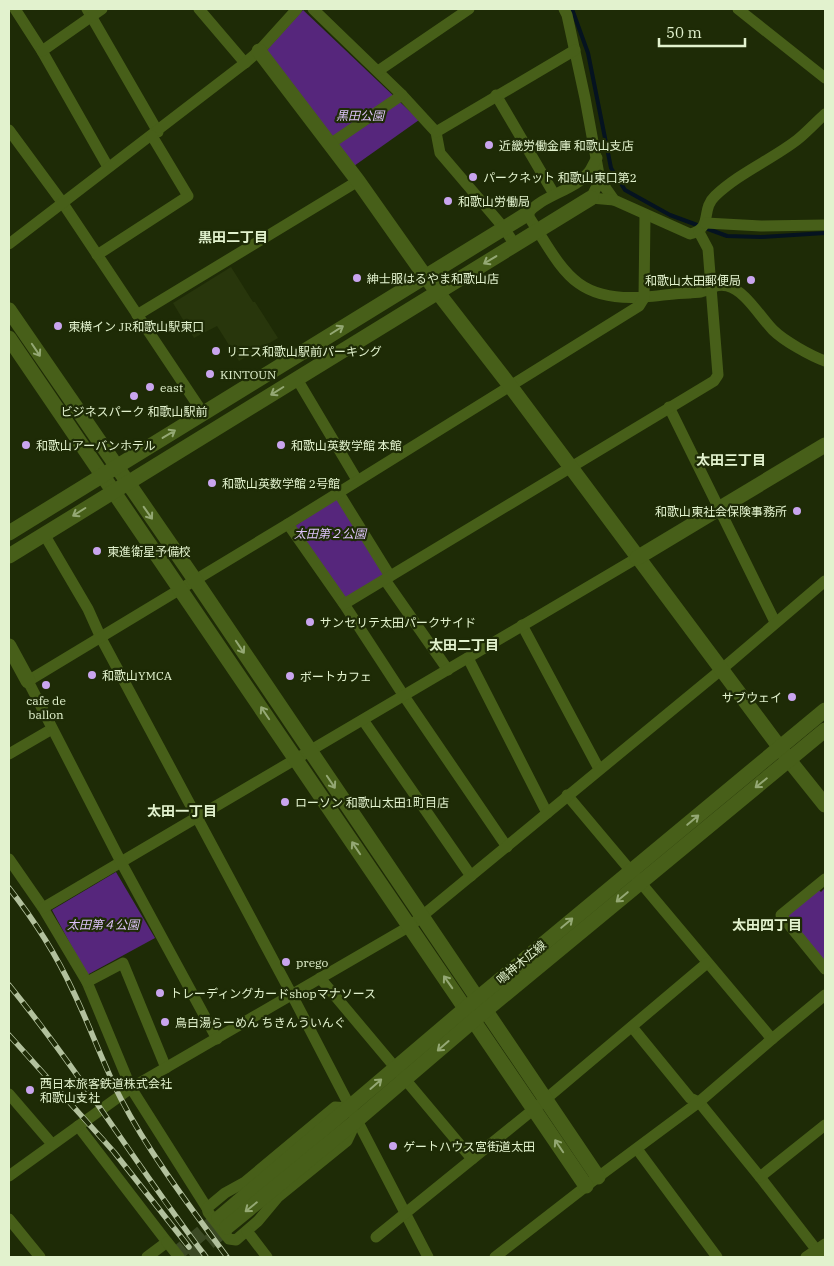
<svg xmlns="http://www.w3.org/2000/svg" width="834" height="1266" viewBox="0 0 834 1266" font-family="'IBM Plex Serif','Noto Sans JP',serif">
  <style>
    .built { fill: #28360c }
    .green { fill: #56267c }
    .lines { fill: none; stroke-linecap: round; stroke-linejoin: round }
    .stream { stroke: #051320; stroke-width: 4 }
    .secondary-tunnel { stroke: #3b4924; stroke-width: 15; stroke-dasharray: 15 8; stroke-linecap: butt }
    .street { stroke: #475f19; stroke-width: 11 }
    .secondary { stroke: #475f19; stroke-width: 15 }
    .rail-casing { stroke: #b2c19d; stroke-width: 5.5 }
    .rail { stroke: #1e2b06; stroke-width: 4; stroke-dasharray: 11; stroke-linecap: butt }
    .oneway { stroke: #94a874 }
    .poi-dot { fill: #c9a5ee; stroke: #1e2b06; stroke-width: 2 }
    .labels { text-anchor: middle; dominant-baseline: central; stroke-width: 4.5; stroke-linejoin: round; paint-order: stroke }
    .park-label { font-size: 12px; font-style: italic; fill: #dec4fa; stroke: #1e2b06 }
    .poi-label { font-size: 12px; fill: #e2f2ce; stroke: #1e2b06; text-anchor: start }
    .street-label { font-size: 12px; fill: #e2f2ce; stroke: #1e2b06 }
    .neighbourhood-label { font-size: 14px; font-weight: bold; fill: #e2f2ce; stroke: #1e2b06 }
  </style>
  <rect width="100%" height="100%" fill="#1e2b06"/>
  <polygon class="built" points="231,267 253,302 255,302 278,338 239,361 217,326 194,338 173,303"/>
  <g class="green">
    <polygon points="303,10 419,120 354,166 264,53"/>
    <polygon points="337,497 385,575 345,599 295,526"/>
    <polygon points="116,872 155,938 87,975 52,910"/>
    <polygon points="825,888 825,964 788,918 790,911 818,889 821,892"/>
  </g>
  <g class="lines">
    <polyline class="stream" points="572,9 588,53 611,168 625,190 670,215 727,236 761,237 825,233"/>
    <g class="secondary-tunnel">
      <polyline points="173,1257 219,1218"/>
      <polyline points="191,1257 227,1227"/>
    </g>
    <g class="street">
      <polyline points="15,9 42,51 108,167"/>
      <polyline points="87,9 158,132"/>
      <polyline points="199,9 245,63"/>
      <polyline points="313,9 402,95 436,132 440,153 504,228 515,245"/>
      <path d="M564,9L567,15L585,98L600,180L614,200L690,234C714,228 700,210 715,196C739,173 771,160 797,140C807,132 816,122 825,114"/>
      <polyline points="738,9 825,78"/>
      <polyline points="42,51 102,9"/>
      <polyline points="378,71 469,9"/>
      <polyline points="496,95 554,194"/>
      <polyline points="9,130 62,202 203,413"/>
      <polyline points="436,132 575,50"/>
      <polyline points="330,144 402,95"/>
      <path d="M597,158C594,162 592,168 589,172C574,191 544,194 527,214C562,267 572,303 645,297C660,296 675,293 690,293C693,292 698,293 701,292C710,290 716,283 727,286C745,290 760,317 773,330C784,341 811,356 825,361"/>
      <polyline points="596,180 600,180 591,198 614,200"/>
      <polyline points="706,223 761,226 825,225"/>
      <polyline points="9,244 245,63 259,51 297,9"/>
      <polyline points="97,255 188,196 152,136"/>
      <polyline points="137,315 358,181"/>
      <polyline points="297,379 357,480"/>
      <polyline points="669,407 775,622"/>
      <polyline points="338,492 390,576"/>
      <polyline points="288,524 344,604 404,696 507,847"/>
      <polyline points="44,534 88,609 101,638 292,995 428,1257"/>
      <polyline points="385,580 448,670"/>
      <polyline points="344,604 714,381 718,375 708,249 699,232"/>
      <polyline points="522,625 599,769"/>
      <polyline points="468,658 547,813"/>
      <polyline points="363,720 471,876"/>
      <polyline points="9,754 52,729"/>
      <polyline points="567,795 772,1039"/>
      <polyline points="9,859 43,908 87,982 131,1088 207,1208 208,1212 229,1239 236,1240 258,1221 278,1197 347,1141 355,1124"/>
      <polyline points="825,879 781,915 825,969"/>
      <polyline points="43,908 637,558"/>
      <polyline points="320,978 472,1159"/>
      <polyline points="87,982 123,963 166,1068"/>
      <polyline points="632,1027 690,1098 699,1102 760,1177 822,1257"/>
      <polyline points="217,1039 121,862 28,681 288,524 639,306 644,298 645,215"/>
      <polyline points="9,1094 52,1144"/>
      <polyline points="78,1126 167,1242 147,1257"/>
      <polyline points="637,1149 717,1257"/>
      <polyline points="9,1176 131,1088 410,926 722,669 825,581"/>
      <polyline points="760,1177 825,1125"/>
      <polyline points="207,1208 225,1193 245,1182 335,1107 349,1108"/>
      <polyline points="9,1219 40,1257"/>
      <polyline points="247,1231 267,1257"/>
      <polyline points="376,1237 534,1109 707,963"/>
      <polyline points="167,1242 179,1257"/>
      <polyline points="495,1257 598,1177 699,1102 772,1039 825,995"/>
      <polyline points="806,1257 825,1244"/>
    </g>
    <g class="secondary">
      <polyline points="259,51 358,181 425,276 511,387 789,760 825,805"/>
      <polyline points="9,310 195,580 598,1177"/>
      <polyline points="9,338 586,1186"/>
      <polyline points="9,533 527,214"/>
      <polyline points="9,556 591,198"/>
      <polyline points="637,558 825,445"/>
      <polyline points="9,646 28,681"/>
      <polyline points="219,1218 466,1008 825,710"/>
      <polyline points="227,1227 356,1121 474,1020 825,730"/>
    </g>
    <g class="rail-casing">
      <g id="rail">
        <path d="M9,888C34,920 56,954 73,991C90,1026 103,1064 121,1099C149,1153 191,1208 227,1257"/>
        <path d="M9,985C80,1072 138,1168 206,1257"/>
        <polyline points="9,1035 114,1152 189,1247"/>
      </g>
    </g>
    <use href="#rail" class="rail"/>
  </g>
  <defs><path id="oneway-shaft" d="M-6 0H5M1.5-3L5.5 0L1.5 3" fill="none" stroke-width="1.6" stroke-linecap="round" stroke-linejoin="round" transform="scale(1.25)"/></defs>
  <g class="oneway">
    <use href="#oneway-shaft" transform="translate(490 260) rotate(149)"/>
    <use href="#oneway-shaft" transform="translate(337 330) rotate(-32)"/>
    <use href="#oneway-shaft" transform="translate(36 350) rotate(56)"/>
    <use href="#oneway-shaft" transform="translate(277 391) rotate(148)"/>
    <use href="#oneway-shaft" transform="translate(169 434) rotate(-31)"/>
    <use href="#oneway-shaft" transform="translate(79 512) rotate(148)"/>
    <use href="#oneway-shaft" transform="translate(148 513) rotate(55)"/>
    <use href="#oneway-shaft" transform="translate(240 647) rotate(56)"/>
    <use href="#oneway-shaft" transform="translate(265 713) rotate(-124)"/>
    <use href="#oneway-shaft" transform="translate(331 782) rotate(56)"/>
    <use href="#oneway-shaft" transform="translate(761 783) rotate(141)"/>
    <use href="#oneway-shaft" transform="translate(693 820) rotate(-40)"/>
    <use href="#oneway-shaft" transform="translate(356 848) rotate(-124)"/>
    <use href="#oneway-shaft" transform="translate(622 897) rotate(140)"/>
    <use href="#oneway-shaft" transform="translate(567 923) rotate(-40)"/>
    <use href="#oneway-shaft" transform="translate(448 982) rotate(-125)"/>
    <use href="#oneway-shaft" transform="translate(443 1046) rotate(139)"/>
    <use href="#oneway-shaft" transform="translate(376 1084) rotate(-41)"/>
    <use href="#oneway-shaft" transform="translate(559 1146) rotate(-124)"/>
    <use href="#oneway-shaft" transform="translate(251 1207) rotate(141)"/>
  </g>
  <g class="poi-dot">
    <circle cx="489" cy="145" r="5"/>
    <circle cx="473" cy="177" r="5"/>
    <circle cx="448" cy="201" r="5"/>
    <circle cx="357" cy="278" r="5"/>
    <circle cx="751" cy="280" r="5"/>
    <circle cx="58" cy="326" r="5"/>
    <circle cx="216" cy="351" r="5"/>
    <circle cx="210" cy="374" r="5"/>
    <circle cx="150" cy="387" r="5"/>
    <circle cx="134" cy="396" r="5"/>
    <circle cx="26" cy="445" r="5"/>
    <circle cx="281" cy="445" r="5"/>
    <circle cx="212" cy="483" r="5"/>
    <circle cx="797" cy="511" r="5"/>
    <circle cx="97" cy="551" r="5"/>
    <circle cx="310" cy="622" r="5"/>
    <circle cx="92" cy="675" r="5"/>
    <circle cx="290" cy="676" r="5"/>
    <circle cx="46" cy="685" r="5"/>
    <circle cx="792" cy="697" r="5"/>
    <circle cx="285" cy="802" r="5"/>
    <circle cx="286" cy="962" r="5"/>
    <circle cx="160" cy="993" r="5"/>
    <circle cx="165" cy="1022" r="5"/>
    <circle cx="30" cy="1090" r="5"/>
    <circle cx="393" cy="1146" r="5"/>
  </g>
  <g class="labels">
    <g class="park-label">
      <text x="360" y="115">黒田公園</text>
      <text x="330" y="533">太田第２公園</text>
      <text x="103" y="924">太田第４公園</text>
    </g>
    <g class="poi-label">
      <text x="499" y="145">近畿労働金庫 和歌山支店</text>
      <text x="483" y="177">パークネット 和歌山東口第2</text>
      <text x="458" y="201">和歌山労働局</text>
      <text x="367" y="278">紳士服はるやま和歌山店</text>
      <text x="741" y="280" text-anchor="end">和歌山太田郵便局</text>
      <text x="68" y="326">東横イン JR和歌山駅東口</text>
      <text x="226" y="351">リエス和歌山駅前パーキング</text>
      <text x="220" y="374">KINTOUN</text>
      <text x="160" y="387">east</text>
      <text x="134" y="411" text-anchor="middle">ビジネスパーク 和歌山駅前</text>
      <text x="36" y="445">和歌山アーバンホテル</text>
      <text x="291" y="445">和歌山英数学館 本館</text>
      <text x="222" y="483">和歌山英数学館 2号館</text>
      <text x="787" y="511" text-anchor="end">和歌山東社会保険事務所</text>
      <text x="107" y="551">東進衛星予備校</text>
      <text x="320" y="622">サンセリテ太田パークサイド</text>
      <text x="102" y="675">和歌山YMCA</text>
      <text x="300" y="676">ボートカフェ</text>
      <text x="782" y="697" text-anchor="end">サブウェイ</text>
      <text x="46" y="700" text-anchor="middle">cafe de<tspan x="46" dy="14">ballon</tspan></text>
      <text x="295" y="802">ローソン 和歌山太田1町目店</text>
      <text x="296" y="962">prego</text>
      <text x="170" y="993">トレーディングカードshopマナソース</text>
      <text x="175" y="1022">鳥白湯らーめん ちきんういんぐ</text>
      <text x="40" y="1083">西日本旅客鉄道株式会社<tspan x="40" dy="14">和歌山支社</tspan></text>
      <text x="403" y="1146">ゲートハウス宮街道太田</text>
    </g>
    <g class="street-label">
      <text transform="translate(521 962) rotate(-40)">鳴神木広線</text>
    </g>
    <g class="neighbourhood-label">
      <text x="233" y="237">黒田二丁目</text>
      <text x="731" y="460">太田三丁目</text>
      <text x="464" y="645">太田二丁目</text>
      <text x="182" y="811">太田一丁目</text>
      <text x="767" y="925">太田四丁目</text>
    </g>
  </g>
  <rect width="834" height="1266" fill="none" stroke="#e2f2ce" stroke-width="20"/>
  <path d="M659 38v8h86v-8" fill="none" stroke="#e2f2ce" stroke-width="2.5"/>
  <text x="666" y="38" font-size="15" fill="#e2f2ce" stroke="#1e2b06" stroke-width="4" paint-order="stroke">50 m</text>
</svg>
